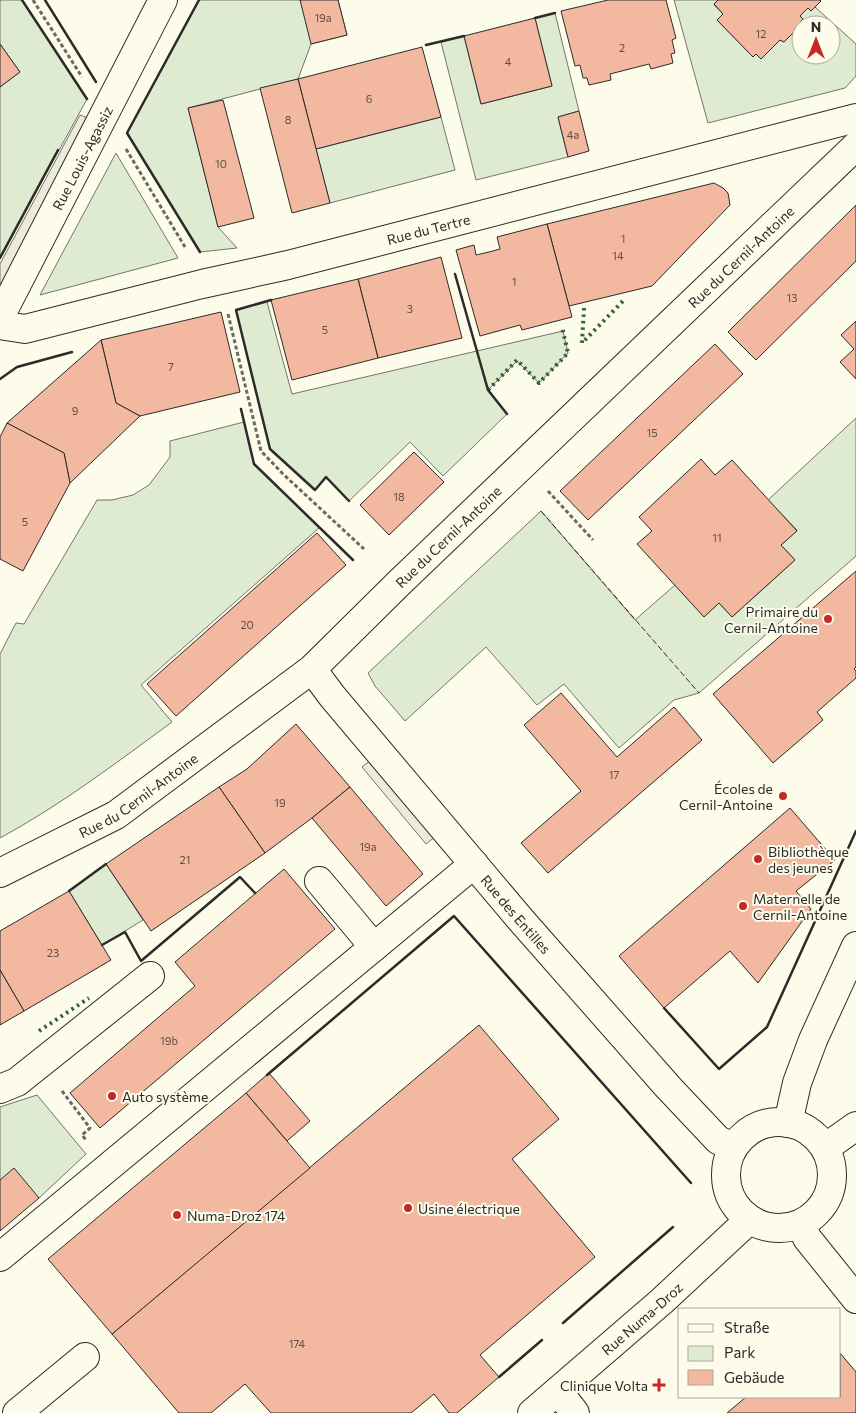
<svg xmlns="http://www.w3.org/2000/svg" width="856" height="1413" viewBox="0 0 856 1413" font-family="Commissioner,sans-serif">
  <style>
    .green { fill: #deebd1; stroke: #74746e; fill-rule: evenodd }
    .parking { fill: #eceadb; stroke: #74746e }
    .building { fill: #f2b8a0; stroke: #2b2b2b }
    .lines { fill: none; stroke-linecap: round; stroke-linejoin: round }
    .minor-casing { stroke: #2b2b2b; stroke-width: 30 }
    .major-casing { stroke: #2b2b2b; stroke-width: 30 }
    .path { stroke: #6a6964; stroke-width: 3; stroke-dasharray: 4 2.5; stroke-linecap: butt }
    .minor { stroke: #fdfbea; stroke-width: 28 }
    .major { stroke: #fdfbea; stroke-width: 28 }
    .hedge { stroke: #34623c; stroke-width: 4; stroke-dasharray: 2.5 4; stroke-linecap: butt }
    .fence { stroke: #2b2b2b; stroke-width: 1; stroke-dasharray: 6 2.5; stroke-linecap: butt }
    .wall { stroke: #2b2b2b; stroke-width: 2.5 }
    .poi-dot { fill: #c62828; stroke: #fdfbea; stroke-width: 2 }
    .labels { text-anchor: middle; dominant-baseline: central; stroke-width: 4; stroke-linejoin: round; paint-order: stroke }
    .number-label { font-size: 11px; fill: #5d4e48 }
    .street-label { font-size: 14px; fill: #2b2b2b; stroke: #fdfbea }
    .poi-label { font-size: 14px; fill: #2b2b2b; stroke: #fdfbea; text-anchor: start }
  </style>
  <rect width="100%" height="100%" fill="#fdfbea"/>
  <g class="green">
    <polygon points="0,0 22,0 87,99 0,258 0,87 20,72 0,44"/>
    <polygon points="199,0 338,0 347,35 311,44 298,79 188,108 218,227 237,248 200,252 127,133"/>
    <path d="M674,0H718L714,5L723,14L717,20L753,57L756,54L761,59L780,40L784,42L803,19L800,16L808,8L815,7L856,44V76L845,88L708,123ZM801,25H831V55H801Z"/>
    <polygon points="555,13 579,111 558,117 568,157 476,180 441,42 464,36 481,104 552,86 535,18"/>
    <polygon points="441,117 455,170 330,203 316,149"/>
    <polygon points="116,153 178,258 40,295"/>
    <polygon points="267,302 292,394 563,331 568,353 539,383 517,361 488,390 507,414 443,476 410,442 349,501 326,477 315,490 270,449 236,310"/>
    <polygon points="856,418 856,556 699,693 674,700 619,748 564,684 537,705 486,647 405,721 375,686 368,673 541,511 635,620 675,585 704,616 719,603 732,617 795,560 781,545 797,530 768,500"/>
    <path d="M244,422L254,464L319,528L141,685L172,722C116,763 61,805 0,838V654L16,623L24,624L97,500H112L133,495L149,485L170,457V441Z"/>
    <polygon points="106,864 143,920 102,945 69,891"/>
    <polygon points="37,1095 86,1154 39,1198 0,1180 0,1107"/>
  </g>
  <g class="parking">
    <polygon points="80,115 91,119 0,289 0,264"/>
    <polygon points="372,759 436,836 426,844 362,767"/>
  </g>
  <g class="building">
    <polygon points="300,0 338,0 347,35 311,44"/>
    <polygon points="608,0 666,0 676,38 672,40 675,53 671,54 673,63 651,69 649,64 610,74 611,80 589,85 587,78 583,78 580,65 575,66 561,11"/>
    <polygon points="718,0 820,0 821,1 811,11 808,8 800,16 803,19 799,23 801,25 784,42 780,40 761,59 756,54 753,57 717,20 723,14 714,4"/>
    <polygon points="535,18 552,86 481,104 464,36"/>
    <polygon points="0,44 20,72 0,87"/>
    <polygon points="422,47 441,117 316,149 298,79"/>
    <polygon points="298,79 330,203 292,213 260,88"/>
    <polygon points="223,100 254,218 218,227 188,108"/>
    <polygon points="579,111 589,151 568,157 558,117"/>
    <polygon points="714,183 723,188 728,193 730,205 652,286 569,306 547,224"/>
    <polygon points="856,205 856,261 756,360 728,332"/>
    <polygon points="547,224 572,317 522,330 520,325 480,336 456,250 474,245 476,255 489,252 500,249 497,237"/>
    <polygon points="441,257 462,338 378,358 358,279"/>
    <polygon points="358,279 378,358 292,380 271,300"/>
    <polygon points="221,312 240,392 140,416 116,403 101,340"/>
    <polygon points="856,321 856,379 840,362 854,349 841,335"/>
    <polygon points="101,340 116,403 140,416 70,483 64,453 7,423"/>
    <polygon points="715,344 743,374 588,520 560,491"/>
    <polygon points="7,423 64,453 70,483 23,571 0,559 0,437"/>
    <polygon points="414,452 444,482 389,535 360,505"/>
    <polygon points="701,459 715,475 732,460 797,531 781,545 795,560 732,617 719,603 704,617 637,544 652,531 639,517"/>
    <polygon points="317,533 346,565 176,716 147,684"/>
    <polygon points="856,571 856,667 854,669 856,671 856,678 817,712 823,720 773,763 713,694"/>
    <polygon points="561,693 617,757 674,707 702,740 548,873 521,843 581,791 524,725"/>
    <polygon points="296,724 350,787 312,818 265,853 219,787 247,769"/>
    <polygon points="219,787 265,853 151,931 106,864"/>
    <polygon points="350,787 423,874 386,906 312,818"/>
    <polygon points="790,808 835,860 796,891 811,909 758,983 730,951 664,1008 619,956"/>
    <polygon points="284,869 335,929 100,1128 70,1093 195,986 175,962"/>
    <polygon points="69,891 111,960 24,1011 0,970 0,931"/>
    <polygon points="0,970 24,1011 0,1025"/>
    <polygon points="479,1025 559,1119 512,1159 595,1257 480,1355 499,1377 457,1413 449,1413 434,1394 411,1413 271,1413 245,1384 211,1413 179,1413 112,1334"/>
    <polygon points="269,1073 310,1121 287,1141 246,1093"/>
    <polygon points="246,1093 310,1168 112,1334 48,1259"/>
    <polygon points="14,1168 39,1198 0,1231 0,1180"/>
    <polygon points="840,1353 856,1372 856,1413 727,1413 746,1397 840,1397"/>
  </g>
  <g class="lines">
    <g class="minor-casing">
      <g id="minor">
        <path id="s1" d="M0,317L163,0"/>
        <path id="s2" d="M0,325L25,329L202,284L288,265L856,118"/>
        <path id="s3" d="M312,669L332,696L521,920L668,1087L718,1140L733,1147"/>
        <path id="s4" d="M0,873L116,815L312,669L399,583L856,146"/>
        <polyline points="319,881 374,947"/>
        <polyline points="0,1089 17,1082 150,976"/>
        <polyline points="788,1123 797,1083 813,1040 856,946"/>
        <polyline points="801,1224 807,1238 856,1299"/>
        <polyline points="0,1257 474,864"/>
        <polyline points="558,1391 575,1413"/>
        <polyline points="17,1413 85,1357"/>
      </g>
    </g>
    <g class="major-casing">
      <g id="major">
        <circle cx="779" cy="1175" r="53"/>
        <polyline points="825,1148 856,1126"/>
        <path id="s5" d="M532,1413L662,1301L749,1220"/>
      </g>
    </g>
    <g class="path">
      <polyline points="33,0 82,77"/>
      <polyline points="126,149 185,247"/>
      <polyline points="228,314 261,451 283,474 364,549"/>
      <polyline points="548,491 593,540"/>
      <polyline points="62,1091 90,1128 82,1135 86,1140"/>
    </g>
    <use href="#minor" class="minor"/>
    <use href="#major" class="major"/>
    <g class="hedge">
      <polyline points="584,308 582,343 625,299"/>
      <polyline points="488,390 517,360 539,383 568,353 562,327"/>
      <polyline points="39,1031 89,998"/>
    </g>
    <polyline class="fence" points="541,511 699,693"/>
    <g class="wall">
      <polyline points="22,0 87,99"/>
      <polyline points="45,0 96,82"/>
      <polyline points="199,0 127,133 200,252"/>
      <polyline points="535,18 555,13"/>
      <polyline points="426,45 464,36"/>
      <polyline points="0,258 58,150"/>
      <polyline points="455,274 488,390 507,414"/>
      <polyline points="271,300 236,310 270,449 315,490 326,477 349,501"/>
      <polyline points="0,379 17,367 72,352"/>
      <polyline points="241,409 254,464 353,560"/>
      <polyline points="69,891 106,864"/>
      <polyline points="102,945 125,932 141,961 240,877 255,893"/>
      <polyline points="664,1008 719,1069 767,1027 856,831"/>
      <polyline points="267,1075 454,916 691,1183"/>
      <polyline points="563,1323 673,1227"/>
      <polyline points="499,1377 542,1340"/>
    </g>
  </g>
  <g class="poi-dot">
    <circle cx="828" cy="619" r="5"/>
    <circle cx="783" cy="796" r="5"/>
    <circle cx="758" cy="859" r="5"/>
    <circle cx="743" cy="906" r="5"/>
    <circle cx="112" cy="1096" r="5"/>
    <circle cx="408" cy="1208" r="5"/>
    <circle cx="177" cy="1215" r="5"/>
    <path d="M656.5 1377.5h5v5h5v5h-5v5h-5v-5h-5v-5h5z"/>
  </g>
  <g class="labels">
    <g class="number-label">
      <text x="323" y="17">19a</text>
      <text x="761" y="33">12</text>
      <text x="622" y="47">2</text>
      <text x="508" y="61">4</text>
      <text x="369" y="98">6</text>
      <text x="288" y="119">8</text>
      <text x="573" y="134">4a</text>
      <text x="221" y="163">10</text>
      <text x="623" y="238">1</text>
      <text x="618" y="255">14</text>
      <text x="514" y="281">1</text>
      <text x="792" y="297">13</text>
      <text x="410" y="308">3</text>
      <text x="325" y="329">5</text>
      <text x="171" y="366">7</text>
      <text x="75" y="410">9</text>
      <text x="652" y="432">15</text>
      <text x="399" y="496">18</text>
      <text x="25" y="521">5</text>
      <text x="717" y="537">11</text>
      <text x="247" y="624">20</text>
      <text x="614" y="774">17</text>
      <text x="280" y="802">19</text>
      <text x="368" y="846">19a</text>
      <text x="185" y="859">21</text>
      <text x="53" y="952">23</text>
      <text x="169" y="1040">19b</text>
      <text x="297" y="1343">174</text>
    </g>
    <g class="street-label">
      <text stroke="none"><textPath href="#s1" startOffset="179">Rue Louis-Agassiz</textPath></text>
      <text stroke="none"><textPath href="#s2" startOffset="441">Rue du Tertre</textPath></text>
      <text stroke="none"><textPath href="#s4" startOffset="969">Rue du Cernil-Antoine</textPath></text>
      <text stroke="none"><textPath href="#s4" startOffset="564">Rue du Cernil-Antoine</textPath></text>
      <text stroke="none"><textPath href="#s4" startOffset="159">Rue du Cernil-Antoine</textPath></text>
      <text stroke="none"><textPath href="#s3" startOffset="319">Rue des Entilles</textPath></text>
      <text stroke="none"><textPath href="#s5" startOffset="145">Rue Numa-Droz</textPath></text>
    </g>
    <g class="poi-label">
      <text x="818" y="611" text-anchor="end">Primaire du<tspan x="818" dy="16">Cernil-Antoine</tspan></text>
      <text x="773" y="788" text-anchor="end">Écoles de<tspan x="773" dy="16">Cernil-Antoine</tspan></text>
      <text x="768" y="851">Bibliothèque<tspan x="768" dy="16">des jeunes</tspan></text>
      <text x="753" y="898">Maternelle de<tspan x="753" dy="16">Cernil-Antoine</tspan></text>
      <text x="122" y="1096">Auto système</text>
      <text x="418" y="1208">Usine électrique</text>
      <text x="187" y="1215">Numa-Droz 174</text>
      <text x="648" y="1385" text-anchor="end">Clinique Volta</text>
    </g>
  </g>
  <rect x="678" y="1308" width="162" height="90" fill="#fdfbea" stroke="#a9a89e"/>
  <rect x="688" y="1324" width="25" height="8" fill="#fdfbea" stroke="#a9a89e"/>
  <text x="724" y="1333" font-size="15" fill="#2b2b2b">Straße</text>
  <rect x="688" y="1346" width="25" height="15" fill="#deebd1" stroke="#a9a89e"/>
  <text x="724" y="1358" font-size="15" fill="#2b2b2b">Park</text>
  <rect x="688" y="1370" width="25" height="15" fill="#f2b8a0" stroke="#a9a89e"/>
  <text x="724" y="1383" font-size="15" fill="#2b2b2b">Gebäude</text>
  <g transform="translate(816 40)"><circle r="24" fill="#fdfbea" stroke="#a9a89e"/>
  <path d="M0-4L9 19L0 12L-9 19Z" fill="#c62828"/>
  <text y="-8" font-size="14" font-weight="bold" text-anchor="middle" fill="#2b2b2b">N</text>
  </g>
</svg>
